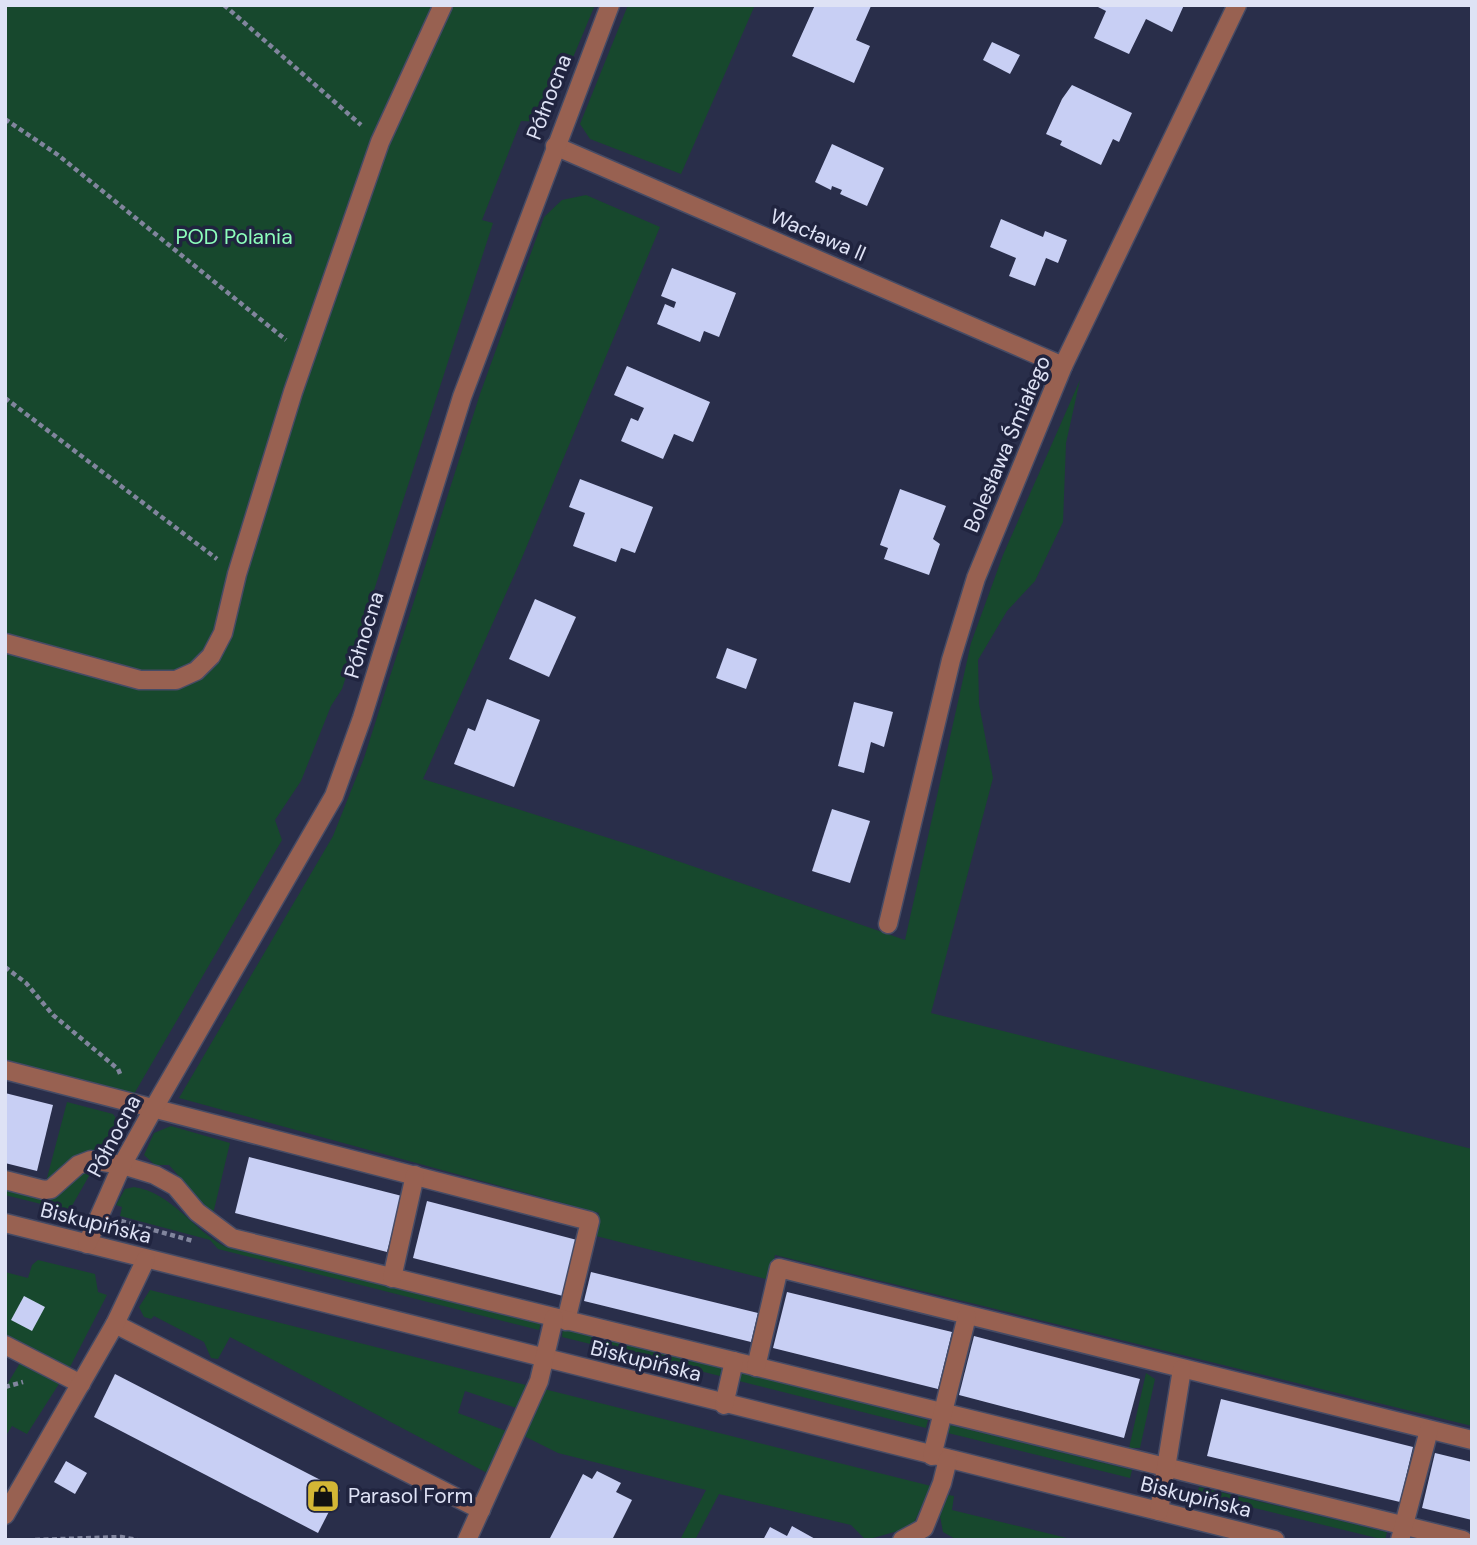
<svg xmlns="http://www.w3.org/2000/svg" width="1477" height="1545" viewBox="0 0 1477 1545" font-family="'DM Sans',sans-serif">
  <style>
    .green { fill: #17482d }
    .building { fill: #c8cff4 }
    .lines { fill: none; stroke-linecap: round; stroke-linejoin: round }
    .minor-casing { stroke: #464b65; stroke-width: 21 }
    .path { stroke: #81859d; stroke-width: 4.5; stroke-dasharray: 5 3.5; stroke-linecap: butt }
    .minor { stroke: #986151; stroke-width: 18 }
    .labels { text-anchor: middle; dominant-baseline: central; stroke-width: 7; stroke-linejoin: round; paint-order: stroke }
    .street-label { font-size: 21px; fill: #dee2f5; stroke: #20243f }
    .park-label { font-size: 21px; fill: #8dfebb; stroke: #20243f }
    .poi-label { font-size: 21px; fill: #dee2f5; stroke: #20243f; text-anchor: start }
  </style>
  <rect width="100%" height="100%" fill="#292e4a"/>
  <g class="green">
    <polygon points="5,5 595,5 546,122 521,121 482,220 493,223 342,689 331,706 301,781 275,820 282,840 134,1094 5,1062"/>
    <polygon points="628,5 755,5 681,174 590,139 580,124"/>
    <polygon points="586,195 660,227 521,560 423,779 643,849 905,940 971,643 1003,555 1080,380 1066,443 1063,522 1035,581 1007,611 978,660 979,704 993,778 931,1013 1472,1149 1472,1426 775,1255 770,1280 592,1235 599,1213 179,1098 333,836 364,758 480,394 544,217 562,200"/>
    <polygon points="67,1102 113,1114 120,1124 104,1151 84,1153 46,1182"/>
    <polygon points="171,1126 230,1143 213,1214 169,1165 155,1165 144,1155 154,1133"/>
    <path d="M93,1169L69,1211L5,1195V1190C57,1204 47,1200 88,1170Z"/>
    <path d="M134,1187C173,1193 191,1229 226,1247L541,1322L539,1330L218,1249L210,1240L120,1216L122,1207L116,1205L125,1189Z"/>
    <polygon points="38,1260 95,1274 98,1292 107,1295 71,1365 27,1434 12,1426 5,1437 5,1388 20,1363 5,1355 5,1272 28,1278 32,1265"/>
    <polygon points="150,1290 530,1386 519,1409 465,1391 458,1413 509,1432 489,1474 230,1337 218,1359 211,1358 204,1342 154,1316 151,1319 144,1317 139,1307"/>
    <polygon points="563,1328 723,1366 720,1376 562,1337"/>
    <polygon points="741,1372 928,1420 926,1428 739,1381"/>
    <polygon points="1146,1373 1155,1379 1140,1448 1129,1448"/>
    <polygon points="544,1389 931,1486 912,1527 866,1540 851,1525 719,1494 695,1540 680,1540 706,1490 558,1453 522,1435"/>
    <polygon points="950,1425 1132,1470 1130,1478 948,1433"/>
    <polygon points="1199,1487 1387,1532 1385,1540 1197,1494"/>
    <polygon points="948,1495 954,1496 952,1510 1075,1540 957,1540 943,1532 940,1516"/>
  </g>
  <g class="building">
    <polygon points="815,5 871,6 856,40 870,46 854,83 792,56"/>
    <polygon points="1094,5 1184,5 1172,32 1146,19 1129,54 1094,38 1106,11"/>
    <polygon points="992,42 1020,55 1010,74 983,60"/>
    <polygon points="1072,85 1132,113 1119,142 1113,139 1101,165 1060,145 1062,141 1046,134 1062,99"/>
    <polygon points="832,144 884,168 867,206 840,194 842,190 832,186 831,190 815,182"/>
    <polygon points="1001,219 1043,237 1045,231 1067,240 1058,263 1046,258 1035,286 1009,276 1016,258 990,247"/>
    <polygon points="672,268 736,293 719,337 704,331 700,342 657,324 665,304 674,308 676,302 661,296"/>
    <polygon points="627,366 710,402 693,442 674,434 663,459 621,441 631,418 638,421 644,408 614,395"/>
    <polygon points="580,479 653,507 635,553 621,548 616,562 573,546 585,513 569,507"/>
    <polygon points="900,489 946,506 933,539 940,544 929,575 884,559 888,548 880,545"/>
    <polygon points="535,599 576,617 549,677 509,659"/>
    <polygon points="727,648 757,659 746,689 716,678"/>
    <polygon points="487,699 540,720 514,787 454,764 468,728 475,731"/>
    <polygon points="854,702 893,712 884,747 871,742 864,773 838,766"/>
    <polygon points="832,809 870,821 850,883 812,871"/>
    <polygon points="5,1093 53,1105 37,1171 5,1163"/>
    <polygon points="249,1157 402,1196 387,1252 235,1213"/>
    <polygon points="427,1201 577,1240 563,1296 413,1258"/>
    <polygon points="591,1272 758,1313 751,1342 584,1301"/>
    <polygon points="787,1292 952,1332 938,1389 773,1348"/>
    <polygon points="24,1296 45,1307 32,1331 11,1320"/>
    <polygon points="974,1336 1140,1379 1124,1438 959,1395"/>
    <polygon points="115,1374 340,1490 318,1533 94,1417"/>
    <polygon points="1221,1399 1413,1447 1400,1502 1207,1456"/>
    <polygon points="1435,1453 1472,1462 1472,1520 1422,1508"/>
    <polygon points="66,1461 87,1473 75,1494 54,1482"/>
    <polygon points="597,1471 621,1483 616,1492 632,1500 612,1540 549,1540 583,1474 592,1479"/>
    <polygon points="792,1526 817,1540 763,1540 770,1527 787,1536"/>
  </g>
  <g class="lines">
    <g class="minor-casing">
      <g id="minor">
        <polyline points="555,146 1063,366"/>
        <polyline points="5,643 140,680 176,680 196,671 211,656 223,633 237,574 293,392 380,142 443,5"/>
        <polyline points="888,924 951,660 976,578 1063,366 1237,5"/>
        <polyline points="5,1070 590,1221 566,1321"/>
        <polyline points="5,1180 44,1190 51,1189 78,1165 91,1160 122,1165 155,1175 175,1186 197,1212 232,1238 1463,1540"/>
        <polyline points="5,1223 1275,1540"/>
        <polyline points="87,1244 122,1165 155,1106 334,796 362,718 462,397 610,5"/>
        <polyline points="392,1278 415,1175"/>
        <polyline points="115,1324 481,1510"/>
        <polyline points="5,1345 81,1384"/>
        <polyline points="756,1367 779,1268 1472,1440"/>
        <polyline points="724,1405 734,1361"/>
        <polyline points="932,1456 967,1316"/>
        <polyline points="1159,1511 1182,1369"/>
        <polyline points="5,1515 115,1324 146,1259"/>
        <polyline points="467,1540 539,1381 554,1318"/>
        <polyline points="902,1540 924,1528 942,1483 948,1459"/>
        <polyline points="1400,1540 1429,1430"/>
      </g>
    </g>
    <g class="path">
      <polyline points="224,5 361,125"/>
      <polyline points="5,119 58,155 286,340"/>
      <polyline points="5,398 217,559"/>
      <polyline points="5,967 26,983 53,1015 118,1069 121,1076"/>
      <polyline points="121,1221 193,1241"/>
      <polyline points="5,1387 23,1382"/>
      <polyline points="35,1540 121,1537 137,1540"/>
    </g>
    <use href="#minor" class="minor"/>
  </g>
  <defs>
    <g id="shop-square" transform="scale(1.75)"><rect x="-9" y="-9" width="18" height="18" rx="4" fill="#d3b635" stroke="#20243f"/><path d="M-5-2.5h2.3a2.7 3.5 0 0 1 5.4 0H5L5.5 6h-11ZM-1.5-2.5h3a1.5 2.3 0 0 0-3 0Z" fill="#111"/></g>
  </defs>
  <g fill-rule="evenodd">
    <use href="#shop-square" x="323" y="1496"/>
  </g>
  <g class="labels">
    <g class="street-label">
      <text transform="translate(549 97) rotate(-69)">Północna</text>
      <text transform="translate(818 235) rotate(23)">Wacława II</text>
      <text transform="translate(1007 444) rotate(-67)">Bolesława Śmiałego</text>
      <text transform="translate(364 635) rotate(-73)">Północna</text>
      <text transform="translate(114 1136) rotate(-62)">Północna</text>
      <text transform="translate(96 1223) rotate(14)">Biskupińska</text>
      <text transform="translate(646 1361) rotate(14)">Biskupińska</text>
      <text transform="translate(1196 1497) rotate(14)">Biskupińska</text>
    </g>
    <g class="park-label">
      <text x="234" y="237">POD Polania</text>
    </g>
    <g class="poi-label">
      <text x="348" y="1496">Parasol Form</text>
    </g>
  </g>
  <rect width="1477" height="1545" fill="none" stroke="#dee2f5" stroke-width="14"/>
</svg>
